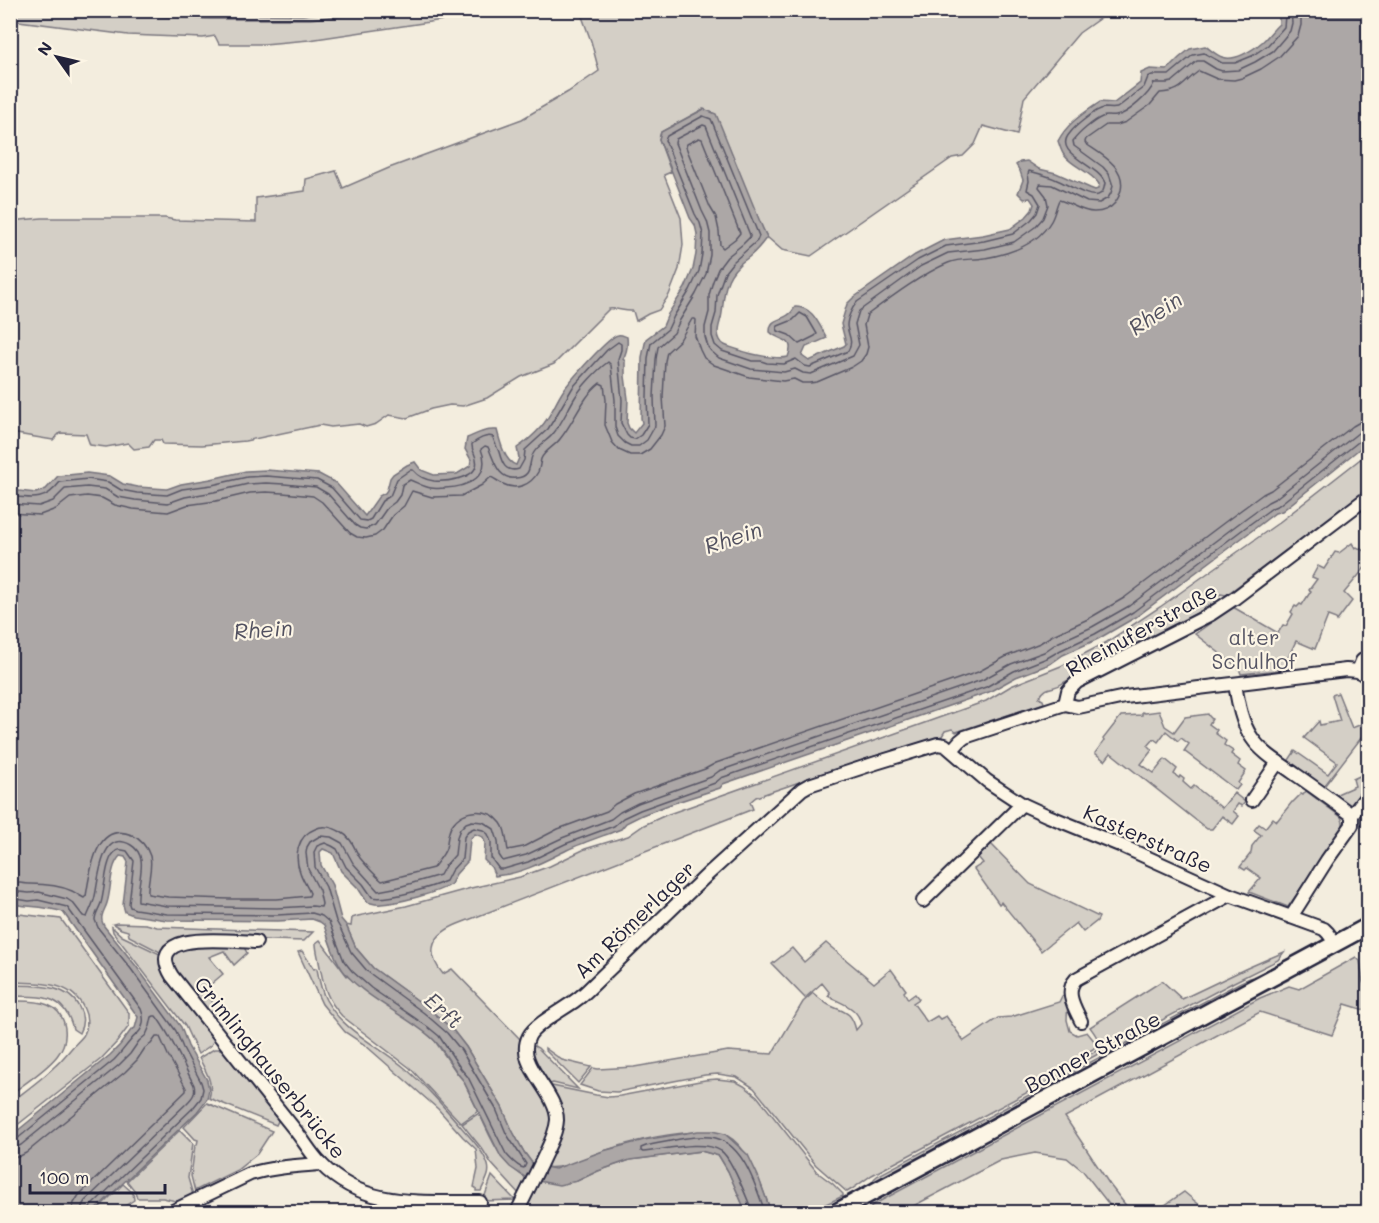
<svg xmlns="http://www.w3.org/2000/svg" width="1379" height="1223" viewBox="0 0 1379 1223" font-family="Mali,sans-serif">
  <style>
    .green { fill: #d4cfc6; stroke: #7b7880; stroke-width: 1.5 }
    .water { fill: #aca7a6; stroke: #75727b; stroke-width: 1.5 }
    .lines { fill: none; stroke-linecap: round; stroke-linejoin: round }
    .shore { stroke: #595766; stroke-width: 1.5 }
    .minor-casing { stroke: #22223b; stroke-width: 16 }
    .major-casing { stroke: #22223b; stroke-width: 20 }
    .minor { stroke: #fcf5e5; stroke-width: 12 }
    .major { stroke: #fcf5e5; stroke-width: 15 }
    .labels { text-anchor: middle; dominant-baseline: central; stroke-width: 4.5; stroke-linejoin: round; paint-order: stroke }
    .street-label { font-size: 21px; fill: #22223b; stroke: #fcf5e5 }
    .park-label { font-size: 21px; fill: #575665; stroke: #fcf5e5 }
    .water-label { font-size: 22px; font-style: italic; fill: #525160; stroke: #fcf5e5 }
  </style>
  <rect width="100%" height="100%" fill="#f3edde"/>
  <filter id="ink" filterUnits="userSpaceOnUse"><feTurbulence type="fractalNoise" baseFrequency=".0167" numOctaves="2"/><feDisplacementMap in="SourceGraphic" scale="12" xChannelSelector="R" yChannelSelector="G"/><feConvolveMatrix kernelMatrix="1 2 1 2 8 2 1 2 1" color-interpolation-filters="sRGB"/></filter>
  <g filter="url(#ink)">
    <g class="green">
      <polygon points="84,10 131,15 210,19 310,19 387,11 517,11 463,17 309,40 264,44 219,44 215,36 203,38 128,35 11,20 11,11"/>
      <path d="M666,10L667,14L676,10L1110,11L1079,33L1024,98L1017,135L983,126L975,144L963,156L952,158L811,256L782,250L767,237L703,109L661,132L659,139L671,172L664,175L681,218L683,245L679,269L669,295L659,310L648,314L636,321L633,311C625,312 618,308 609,309L554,364L521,377L487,398L463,406L450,405L431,409L407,418L389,415L376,424L366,427L359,424L331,427L320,425L245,441L202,445L163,444L161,440H154L149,447L134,449L128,443L106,447L90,445L86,434L60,433L53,440L11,433L10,221L42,218H165L175,220L256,222V198L305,191L306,179L336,171L343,188L389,168L522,119L568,92L599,71L591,41L580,11Z"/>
      <polygon points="144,11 344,11 302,15 211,14"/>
      <path d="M1368,453V489L1226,595L1221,594L1215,597L1214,603L1187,619L1063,683C1053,691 1048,683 1039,698L1043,700L1044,703L956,732L952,729L945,731L942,736L872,757L756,797L750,802L753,809L458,924C433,934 424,951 443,974L452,969L521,1040L520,1051L522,1059L548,1101L553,1123L535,1165L532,1163L524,1152L512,1130L502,1107L466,1047L452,1029L428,1008L373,968L356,948L346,925L351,926L352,918L358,916L406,906L471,888L520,877L550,866L585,849L628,836L644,825L666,815L986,701L1011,686L1061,666L1107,642L1160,607L1277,524Z"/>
      <polygon points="1352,543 1355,548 1357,547 1368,553 1368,564 1344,593 1352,601 1337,621 1336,619 1328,616 1315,649 1296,641 1286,662 1293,670 1288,669 1241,674 1239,668 1235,665 1195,634 1233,607 1278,633 1283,625 1286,626 1293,614 1291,612 1295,606 1297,607 1300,604 1302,605 1311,591 1309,590 1317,579 1312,577 1318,566 1324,569 1335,552 1339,553"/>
      <polygon points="1338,693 1352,728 1367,722 1368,722 1368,729 1322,789 1287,763 1295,751 1328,774 1337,762 1304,738 1319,721 1320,725 1340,721 1332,695"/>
      <polygon points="1159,711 1165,726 1174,732 1185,717 1208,714 1209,716 1212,719 1209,724 1217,730 1215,733 1226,741 1224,745 1233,751 1231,754 1240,761 1238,765 1246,771 1238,783 1240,785 1236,790 1184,751 1189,744 1181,738 1178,741 1166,731 1158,742 1154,739 1148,746 1152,750 1141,764 1154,773 1165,759 1177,769 1174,774 1179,778 1180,776 1184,779 1183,782 1191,789 1194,786 1222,808 1234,793 1245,802 1242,806 1238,804 1233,811 1239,816 1233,824 1222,816 1212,829 1207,829 1111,753 1105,761 1095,753 1104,741 1103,739 1121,716 1142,715 1142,712 1145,713"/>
      <polygon points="1368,765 1368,789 1356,804 1349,805 1338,797 1337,794 1355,786 1353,779 1364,774 1362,768"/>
      <polygon points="1306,791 1341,817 1343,822 1343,828 1288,907 1249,892 1261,878 1247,868 1245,870 1240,867 1251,853 1252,846 1261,835 1254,830 1259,824 1265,828 1273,818 1277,821 1292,802 1293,802 1301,794 1303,795"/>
      <polygon points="991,844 1030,884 1099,917 1097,921 1083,932 1076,923 1041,951 1001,902 999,904 974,869 983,863 978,857"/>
      <path d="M11,913L61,919L129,1013V1026L117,1042L101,1059L11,1130V1102C25,1091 41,1080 54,1067C60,1062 65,1056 70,1050C74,1045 79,1041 83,1036C88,1028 88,1017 84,1009C72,980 37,983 11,982Z"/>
      <polygon points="117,923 146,924 157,927 313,932 304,941 210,938 164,954 129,936 128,931 121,929 113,924"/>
      <polygon points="112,927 122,936 164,956 216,1036 211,1045 198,1054 185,1026 113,932"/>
      <path d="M320,940L347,976L425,1032L435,1041L457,1073L463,1080L478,1111L461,1123L410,1068L342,1016C325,997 324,986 319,962C318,955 316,950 316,943Z"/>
      <path d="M826,943L874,983L891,969L906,990L904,992L908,999L915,994L919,999L913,1003L927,1022L937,1016L940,1019L946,1016L964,1041L998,1018L1011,1017L1059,1002L1062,996L1068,997L1067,1020L1070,1031L1077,1035L1087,1032L1096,1043V1046L1093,1049L1068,1064L1062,1074L872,1175L852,1189L847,1192L816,1165L754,1088L737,1077L718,1074L705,1075L617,1092L598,1091L580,1085L593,1068L598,1069L634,1067L728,1051L772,1054L803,1002L813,993C818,997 823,1002 829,1005C845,1013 851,1010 856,1030L861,1024C858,1007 842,1004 828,996L830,993L822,983L805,998L772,964L792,948L804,962Z"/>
      <polygon points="177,946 241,946 245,949 247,953 234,965 224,951 209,957 223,974 204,990 221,1013 211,1020 179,981 169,954"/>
      <path d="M302,951L314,969L316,968L317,969C319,980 321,991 326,1000C343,1031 379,1046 405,1068C426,1086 444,1107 462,1128C471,1138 484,1152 488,1165C491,1175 484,1183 481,1191H476V1188L474,1187L478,1169L476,1149L463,1137L438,1109L365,1045L345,1032L322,1004L298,952Z"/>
      <path d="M1284,952L1278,960L1234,982L1070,1069L1073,1064L1098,1050C1101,1041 1095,1034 1090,1027L1162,981L1182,999L1245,969Z"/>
      <path d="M1356,957L1360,961C1362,971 1361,984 1368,992V1011L1345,1004L1332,1035L1260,1012L1065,1117L1110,1185L1131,1212H1115L1083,1171L1067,1158L1035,1153L1001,1160L902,1212H874L871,1210V1206L1260,998L1289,986L1299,989Z"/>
      <polygon points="1280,964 1282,967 872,1185 871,1184 874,1179 877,1176 1239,983"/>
      <polygon points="1287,977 1288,980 1260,994 1047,1109 1046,1107"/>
      <path d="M11,985C33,986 67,983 79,1007C84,1016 84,1024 79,1033L73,1029C64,993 42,997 11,996Z"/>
      <path d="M11,1001C22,1001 37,1000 48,1005C68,1013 70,1040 57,1056C45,1071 26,1082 11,1094Z"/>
      <path d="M534,1046L538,1048L578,1089L553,1083L550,1084C542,1073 531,1061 532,1047Z"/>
      <path d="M226,1047L280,1117L276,1125L209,1098C214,1083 206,1072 199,1058L214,1049H221Z"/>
      <polygon points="545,1048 562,1060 591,1067 578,1083 545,1050"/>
      <path d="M717,1079L735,1081L744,1086L757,1096L817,1172L833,1184L843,1194V1196L809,1212H771C762,1188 751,1148 726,1135C722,1133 717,1133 713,1133C681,1129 631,1141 601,1152C582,1159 564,1170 544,1167L553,1149L552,1086L596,1095L609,1097L620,1096L705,1080Z"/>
      <polygon points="207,1103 272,1131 257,1154 237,1170 196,1190 195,1192 191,1176 195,1145 197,1145 198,1140 195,1139 184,1127"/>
      <path d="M479,1113C493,1142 499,1163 528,1179L520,1195L491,1163L483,1150L462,1124Z"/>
      <polygon points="180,1130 193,1143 188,1178 193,1195 180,1202 163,1198 137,1198 135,1191 127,1181"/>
      <polygon points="701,1151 719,1156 728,1171 746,1212 523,1212 537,1181 577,1181 598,1171 630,1160"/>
      <polygon points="492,1176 515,1200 483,1201"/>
      <polygon points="123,1184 133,1193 134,1200 122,1208 119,1212 95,1212"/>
      <polygon points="1184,1192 1208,1212 1155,1212"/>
    </g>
    <path class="water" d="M1302,10L1313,12L1316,10L1368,11V442L1282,511L1275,513L1254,529L1136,617L1098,639L1063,655L1050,664L1016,677L989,692L723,784L720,788L671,804L642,815L626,823L621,829L616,831C600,837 582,843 567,850C543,862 521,874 495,876L491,867L484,860L485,843L483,837L475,834L470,839L468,861L456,874L451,884C438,893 398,903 381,904C376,905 372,903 367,902L358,888L341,871L333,853L323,849L320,852L321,865L332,885L341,919L346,925L356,948L373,968L428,1008L452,1029L466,1047L502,1107L512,1130L524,1152L532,1163L535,1165L555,1169L603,1151L644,1140L698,1131H712L725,1134L748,1155L758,1176L771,1212H746L728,1171L719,1156L701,1151L630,1160L598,1171L577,1181L559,1185L528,1179L510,1167L501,1157L463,1080C451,1067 445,1050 433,1039C407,1015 355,994 339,964C332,952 328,938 324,925L320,922L312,919L278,921L167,920L133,915L125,912L123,905L128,862L125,857L120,856C109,868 112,888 107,903C106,907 103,911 102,916C101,921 102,921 104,926L136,966L181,1027L188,1046L207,1080L209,1089L207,1099L197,1112L93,1212H11V1136L110,1055L120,1045L131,1030L135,1028L138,1017L63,912C46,906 29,907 11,904V490L36,493L46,489L58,476L87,473L110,476L123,484L138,487L167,489L181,484L211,479L246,471L266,470L319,474L336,483L365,516L379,496L385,493L387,490L390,478L393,474L407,465L415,462L421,470L434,475L457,474L470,466L471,460L465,449L467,438C477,434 485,429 497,430C500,442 505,462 516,465L519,458L517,448C526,442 534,435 541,427C551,416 555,403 563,391C569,382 609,336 618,335C621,334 624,336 627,337C628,345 627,352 623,359L625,361V376L628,399L627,423L629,428L634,433L642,423L641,418L642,357L646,339L663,326L668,314L685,288L693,269L696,254L697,234L695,225L690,218L659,139L661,132L704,109L716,114L763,229L767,237C762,244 756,251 749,257C745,260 741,262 738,266C724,279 724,296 722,313C721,322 715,331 720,340C723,347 732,347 739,350C749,354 778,360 788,357C796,337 780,342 770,332C770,318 780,321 788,315C792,313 793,310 795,307C813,306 819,325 827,338L806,347L802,356L809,361L844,346L846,344L841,324L847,304L853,298L915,255L944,240L983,235L1010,229L1026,217L1032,210L1034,204L1030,198L1024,199L1018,193L1023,180L1020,171L1016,165L1020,162L1027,161L1039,169L1056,173L1090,188L1095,190L1098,189L1099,184C1090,171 1073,167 1064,155C1061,151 1060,146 1058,141C1067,123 1084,113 1100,102L1114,103L1140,83L1141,73L1150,69L1167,70L1179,58L1190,49L1205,46C1210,49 1216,55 1222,57C1234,62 1253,50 1262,42C1268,37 1273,29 1279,24V17L1276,11Z"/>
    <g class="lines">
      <g class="shore">
        <polygon points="699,138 702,139 740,233 735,239 723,248 720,245 719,231 716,217 710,207 686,147 687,144"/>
        <polygon points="800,313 807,317 817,334 815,336 799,344 789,335 778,331 777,328 778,326 793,320"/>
        <path d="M10,496C33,499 45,502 60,482L88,479L108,482L121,490L137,493L167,495L182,489L212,485L247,477L266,476L317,480L332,488L360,520L367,521L371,519L382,501L390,496L397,479L410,470H413C418,476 426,480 434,481C445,482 473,479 476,466C479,457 471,452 472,444C477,440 487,434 493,437C494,442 497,447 499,452C502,463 505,473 519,469L524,460L525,450L548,429L556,416L573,387L607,350L618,342L621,344V350L618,359L622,400L621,423L627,435L630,438L635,439L641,435L648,424L647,397L648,358L651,343L668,329L674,316L690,290L699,271L702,254L703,234L700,223L695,214L665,140L667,136L703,116L711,119L759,236L757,241L733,262L725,272L717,295L716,313L712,327V336L715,345L722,351L752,361H761L767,363L784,364L796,359L805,366L810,367L848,351C854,341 848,335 847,326C847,318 852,308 857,302L918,260L946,246L984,241L1013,234L1031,220L1037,213L1040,204L1034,194L1027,190L1029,181L1028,174L1029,171C1037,173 1049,176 1057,180C1067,184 1088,198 1098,195C1104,193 1104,188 1105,183C1098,164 1051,154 1070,133C1075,126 1096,109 1104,108C1109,108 1112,109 1117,108L1144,87L1148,77L1152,75H1169L1193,55L1204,53L1222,63H1235L1252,56L1268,45L1284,27L1285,16L1282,10"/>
        <path d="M10,504L39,506L53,501L65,489L87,487L105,489L118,497L135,500L168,503L185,497L214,492L248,484L266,483L284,484L316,487L328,494L355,525L360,528L366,529L375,525L387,508L395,502L400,495L402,485L410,480C416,482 424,487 431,488C436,489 441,488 445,488C469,487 492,476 481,449L485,446L488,447C494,459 497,480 516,478C533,477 528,463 533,454C537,446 547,441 553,434C562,423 567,411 574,399C581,387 597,370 608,362L611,365L615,400V427L618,436L625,443L631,446H639L647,440L655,426L654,397L656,359L658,347L674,333L680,320L696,294L706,274L710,255V233L707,221L702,211L675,143L676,139L703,125L706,126L750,235V237L743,244L727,257L718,269L713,281L709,295V312L705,327V337L708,347L711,351L719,358L751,369L784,372L795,369L803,373L811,374L853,356L859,345L855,324L859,311L921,266L948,253L985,249L1014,242L1035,227L1043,218L1048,205L1046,196L1039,187L1040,184L1052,185L1087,202L1099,203L1108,198L1111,193L1113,186L1109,174L1103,167L1074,146L1073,141C1079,133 1093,121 1102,117C1107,115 1111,117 1116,116C1128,114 1150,94 1154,83H1167L1172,82L1197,61H1203L1216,69L1222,71L1238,70L1255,62L1273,51L1290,31L1292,23L1291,10"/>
        <path d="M10,513L40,515L56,509L70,498L87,496L102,498L115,505L133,509L168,512L187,505L216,501L250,493L266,492L283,493L313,496L322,502L350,533L357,537L366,538L375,536L383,530L393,515L404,506L412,491L432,497L461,496L482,485L491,477C495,479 499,482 503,484C516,491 531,485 538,472C540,468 540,463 541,459C544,451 555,446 560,439C575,421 582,397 600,383L604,385L606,400L605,425L612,442L619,450L630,455H640L650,449L661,435L665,426L663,397L665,361L667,352L680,340L692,319H695L696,320L695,336L700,350L704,358L714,365L749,377L783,381L794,379L802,383H810L817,382L852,367L861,361L866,354L868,347L864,325L867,315C890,298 922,274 948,263C959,258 973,260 985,258C1009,254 1038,244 1051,221C1055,214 1056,206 1059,200C1071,203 1081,212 1094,212C1102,212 1110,209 1115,203C1118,199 1120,194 1121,190C1126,167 1102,155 1086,144L1085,142L1086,139L1106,125H1117L1126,122L1150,105L1160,93C1183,92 1183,82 1199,71L1217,79L1234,80L1242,78L1261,69L1279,57L1298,36L1301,25V10"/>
        <path d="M10,882C17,882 23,884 30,884C43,884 59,885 72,891C76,893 80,896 84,898L86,896C90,873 95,820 132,835C140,839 147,847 150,856C153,868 147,881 148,894L168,897L230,899H277L309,896L310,893C307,886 302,879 300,872C294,856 297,836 315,829C323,825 333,827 341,832C352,838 354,848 360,858C365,864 376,876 382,881L433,868C437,862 444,855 446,848C448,840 447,833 452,825C463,808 489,807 501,823C507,831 506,842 508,850L523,847L558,829L607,811L615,804L634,794L705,769L716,763L978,672L1007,656L1040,643L1053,635L1088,619L1124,598L1241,510L1263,494L1271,490L1353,426L1360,422L1368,421"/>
        <path d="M10,891L29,893L39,892L67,899L73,903L83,916L87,917C89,912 92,906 94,900C99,885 99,827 131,845C136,848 140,854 141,860C143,870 137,889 138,901L167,906L277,908L312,906L321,907L322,904L319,890L308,869L306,853L307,847L310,842L320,836L331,837L342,843L353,863L378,891L399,887L440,875L445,866L455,855L457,837L460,829L466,823L472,821L483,822L494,829L498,841L499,855L503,861L526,855L562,838L611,819L620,812L638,803L711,777L719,771L982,680L1011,664L1044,652L1057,643L1092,627L1129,606L1246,518L1268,502L1276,498L1358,433L1362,431L1368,430"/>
        <path d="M10,898L29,901L38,900L67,907L141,1009C144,1016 145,1026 138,1033C136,1035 133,1037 131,1040C125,1047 121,1053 114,1060L17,1139L10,1141"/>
        <path d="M10,1148L17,1147L21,1145L119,1065L130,1054L139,1041L146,1035L150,1026L152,1017L154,1016H156C172,1037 182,1062 194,1085C196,1093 193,1097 187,1103L85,1201L82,1206L81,1212"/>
        <polyline points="10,1157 18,1157 26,1153 125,1072 137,1060 145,1048 151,1044 156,1037 160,1037 168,1055 186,1088 186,1091 79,1195 74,1203 72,1212"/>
        <path d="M89,1212L91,1206L193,1108L201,1098L203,1089L201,1082L183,1048L176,1031L131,969L99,929C98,928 96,922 95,920C95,914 99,909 101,903C105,890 105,862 114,853C118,848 122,850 127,851L134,861L129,904L130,907L135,909L167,914L277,915L312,913L322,916L329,922L344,961L352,971L371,988L428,1027L439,1036L461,1069L468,1077L506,1154C511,1159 517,1167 524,1168L526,1164L506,1133L496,1109L461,1050L447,1033L424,1013L368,972L351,952L340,928L336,921L326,887L315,867L314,852L317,846L325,843L332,846L337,849L346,867L363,884L372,897C387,901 432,887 446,881L451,871L462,859L464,837L468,831L474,828L483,830L488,834L491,842V858L499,869H504L528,862L565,844L614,826L623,818L640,810L715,783L721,778L986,687L1014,671L1047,658L1061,650L1095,634L1133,612L1250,524L1272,508L1279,505L1362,439L1368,438"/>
        <path d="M751,1212V1208C746,1196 731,1157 721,1151C703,1139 664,1150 643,1152L641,1151V1148L646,1146C666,1142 691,1135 710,1137C743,1140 756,1187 765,1212"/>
      </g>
      <g class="minor-casing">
        <g id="minor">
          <polyline points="1358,671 1362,661 1368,656"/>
          <path d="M1235,684C1238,702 1241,722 1252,738C1262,753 1280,763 1295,774C1314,787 1333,801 1352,815"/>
          <polyline points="1065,704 1078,707 1083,706 1125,697 1346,670 1358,671 1368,677"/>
          <polyline points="952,750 960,741 965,737 1065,704 1068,691 1077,682 1211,614 1235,598 1368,497"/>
          <polyline points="1252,800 1278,762"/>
          <polyline points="923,901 1022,804"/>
          <polyline points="1291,917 1327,860 1352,825 1352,815 1368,794"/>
          <path d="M256,942C233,942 142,928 172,976L295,1130C304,1141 311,1154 321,1164C364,1209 422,1201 480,1202L477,1212"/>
          <path d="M1081,1021C1075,1008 1064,992 1076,979L1230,895"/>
          <path d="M171,1212L250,1174C273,1167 297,1166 321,1164"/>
          <path d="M517,1212C525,1196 533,1179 541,1163C547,1149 556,1135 557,1120C557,1091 514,1064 529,1036C535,1024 564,1009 576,1000C582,996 588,990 593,985L707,875L802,789L809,785L876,763L938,744L945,745L987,781L1022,804L1046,815L1122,846L1230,895L1324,929L1328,933L1336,944"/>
        </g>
      </g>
      <g class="major-casing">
        <polyline id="major" points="836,1212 1368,926"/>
      </g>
      <use href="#minor" class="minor"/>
      <use href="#major" class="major"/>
    </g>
  </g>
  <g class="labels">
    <g class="street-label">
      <text transform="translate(1141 629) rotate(-29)">Rheinuferstraße</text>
      <text transform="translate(1148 838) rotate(24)">Kasterstraße</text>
      <text transform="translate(634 919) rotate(-44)">Am Römerlager</text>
      <text transform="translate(1092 1051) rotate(-28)">Bonner Straße</text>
      <text transform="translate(271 1067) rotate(51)">Grimlinghauserbrücke</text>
    </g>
    <g class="park-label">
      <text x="1254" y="636">alter<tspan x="1254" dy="24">Schulhof</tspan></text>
    </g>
    <g class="water-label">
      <text transform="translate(1155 313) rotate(-34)">Rhein</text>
      <text transform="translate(733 537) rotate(-18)">Rhein</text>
      <text transform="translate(263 629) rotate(-4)">Rhein</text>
      <text transform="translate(444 1010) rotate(42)">Erft</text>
    </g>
  </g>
  <rect width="1379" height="1223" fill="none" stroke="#fcf5e5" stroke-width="36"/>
  <rect x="18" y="18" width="1343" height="1187" fill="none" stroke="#22223b" stroke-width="2" filter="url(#ink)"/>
  <g transform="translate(57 57) rotate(304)" stroke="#fcf5e5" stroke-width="4.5" paint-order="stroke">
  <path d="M0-4.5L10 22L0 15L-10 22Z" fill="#22223b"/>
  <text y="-9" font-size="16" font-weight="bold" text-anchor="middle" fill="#22223b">N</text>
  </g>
  <path d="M30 1184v9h135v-9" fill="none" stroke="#22223b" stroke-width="3"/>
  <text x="39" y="1184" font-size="18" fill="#22223b" stroke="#fcf5e5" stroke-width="4.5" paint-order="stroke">100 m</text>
</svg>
